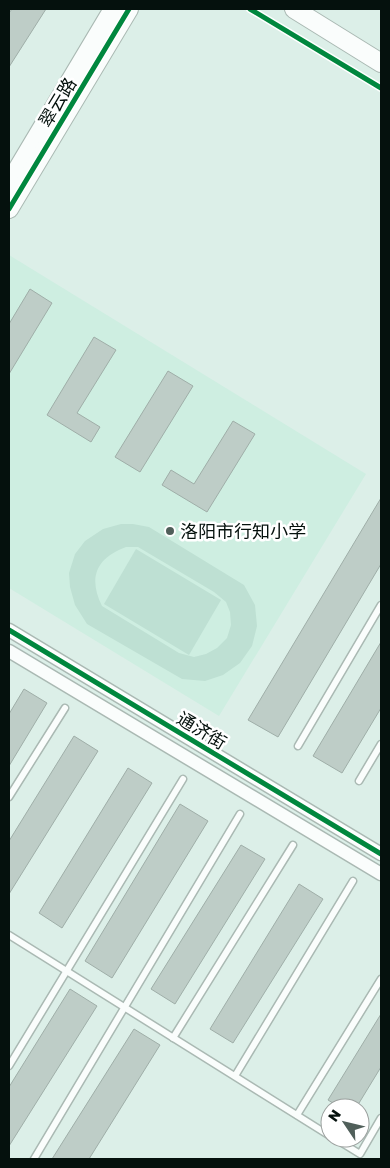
<svg xmlns="http://www.w3.org/2000/svg" width="390" height="1168" viewBox="0 0 390 1168" font-family="'Golos Text','Noto Sans SC',sans-serif">
  <style>
    .built { fill: #ceeee1 }
    .green { fill: #bee0d3; fill-rule: evenodd }
    .building { fill: #becdc7; stroke: #9faea8 }
    .lines { fill: none; stroke-linecap: round; stroke-linejoin: round }
    .lane-casing { stroke: #aab9b3; stroke-width: 9 }
    .street-casing { stroke: #aab9b3; stroke-width: 15 }
    .secondary-casing { stroke: #aab9b3; stroke-width: 20 }
    .lane { stroke: #fafdfc; stroke-width: 6 }
    .street { stroke: #fafdfc; stroke-width: 12 }
    .secondary { stroke: #fafdfc; stroke-width: 18 }
    .cycleway-casing { stroke: #fff; stroke-width: 8 }
    .cycleway { stroke: #00873e; stroke-width: 5 }
    .poi-dot { fill: #505f5a; stroke: #fff; stroke-width: 2 }
    .labels { text-anchor: middle; dominant-baseline: central; stroke-width: 5; stroke-linejoin: round; paint-order: stroke }
    .street-label { font-size: 18px; fill: #05110d; stroke: #fff }
    .poi-label { font-size: 18px; fill: #05110d; stroke: #fff; text-anchor: start }
  </style>
  <rect width="100%" height="100%" fill="#dcefe8"/>
  <polygon class="built" points="9,255 366,474 219,716 9,588"/>
  <g class="green">
    <path d="M121,524H133L149,527L244,585L255,605L257,626L252,646L240,663L223,675L205,681L182,679L87,624L75,605L70,587L69,573L75,554L85,541L103,529ZM126,547H138L214,592L226,602L230,612L231,625L227,638L217,648L206,654L194,657L179,653L102,606C88,578 96,558 126,547Z"/>
    <polygon points="136,549 221,600 189,655 104,604"/>
  </g>
  <g class="building">
    <polygon points="12,9 46,9 9,67 9,13"/>
    <polygon points="30,289 52,303 9,374 9,324"/>
    <polygon points="94,337 116,350 77,413 100,427 91,442 47,415"/>
    <polygon points="168,371 193,386 140,472 115,457"/>
    <polygon points="233,421 255,434 207,512 162,485 171,470 194,484"/>
    <polygon points="381,498 381,564 278,737 248,720"/>
    <polygon points="381,642 381,708 342,773 313,756"/>
    <polygon points="24,689 47,703 9,766 9,714"/>
    <polygon points="74,736 98,751 9,894 9,841"/>
    <polygon points="128,768 152,783 62,928 39,913"/>
    <polygon points="180,804 208,821 112,978 85,961"/>
    <polygon points="241,845 265,859 175,1004 151,989"/>
    <polygon points="299,884 323,899 233,1043 210,1029"/>
    <polygon points="70,989 97,1006 9,1146 9,1087"/>
    <polygon points="381,1014 381,1067 356,1108 341,1108 328,1100"/>
    <polygon points="134,1029 160,1045 89,1159 52,1159"/>
  </g>
  <g class="lines">
    <g class="lane-casing">
      <g id="lane">
        <polyline points="298,746 381,605"/>
        <polyline points="359,781 381,744"/>
        <polyline points="9,797 65,708"/>
        <polyline points="9,935 330,1136"/>
        <polyline points="173,1038 293,845"/>
        <polyline points="9,1066 183,779"/>
        <polyline points="235,1076 353,881"/>
        <polyline points="297,1115 381,979"/>
        <polyline points="334,1138 360,1154 381,1118"/>
        <polyline points="34,1159 240,814"/>
      </g>
    </g>
    <g class="street-casing">
      <g id="street">
        <polyline points="9,630 381,854"/>
        <polyline points="9,651 381,874"/>
      </g>
    </g>
    <g class="secondary-casing">
      <g id="secondary">
        <polyline points="294,9 381,63"/>
        <polyline points="9,183 113,9"/>
        <polyline points="9,209 129,9"/>
      </g>
    </g>
    <use href="#lane" class="lane"/>
    <use href="#street" class="street"/>
    <use href="#secondary" class="secondary"/>
    <g class="cycleway-casing">
      <g id="cycleway">
        <polyline points="250,9 381,88"/>
        <polyline points="9,209 129,9"/>
        <polyline points="9,630 381,854"/>
      </g>
    </g>
    <use href="#cycleway" class="cycleway"/>
  </g>
  <circle class="poi-dot" cx="170" cy="531" r="5"/>
  <g class="labels">
    <g class="street-label">
      <text transform="translate(57 102) rotate(-59)">翠云路</text>
      <text transform="translate(202 730) rotate(31)">通济街</text>
    </g>
    <g class="poi-label">
      <text x="180" y="531">洛阳市行知小学</text>
    </g>
  </g>
  <rect width="390" height="1168" fill="none" stroke="#05110d" stroke-width="20"/>
  <g transform="translate(345 1123) rotate(305)"><circle r="24" fill="#ffffff" stroke="#9ba09e"/>
  <path d="M0-4L9 19L0 12L-9 19Z" fill="#505f5a"/>
  <text y="-8" font-size="14" font-weight="bold" text-anchor="middle" fill="#05110d">N</text>
  </g>
</svg>
